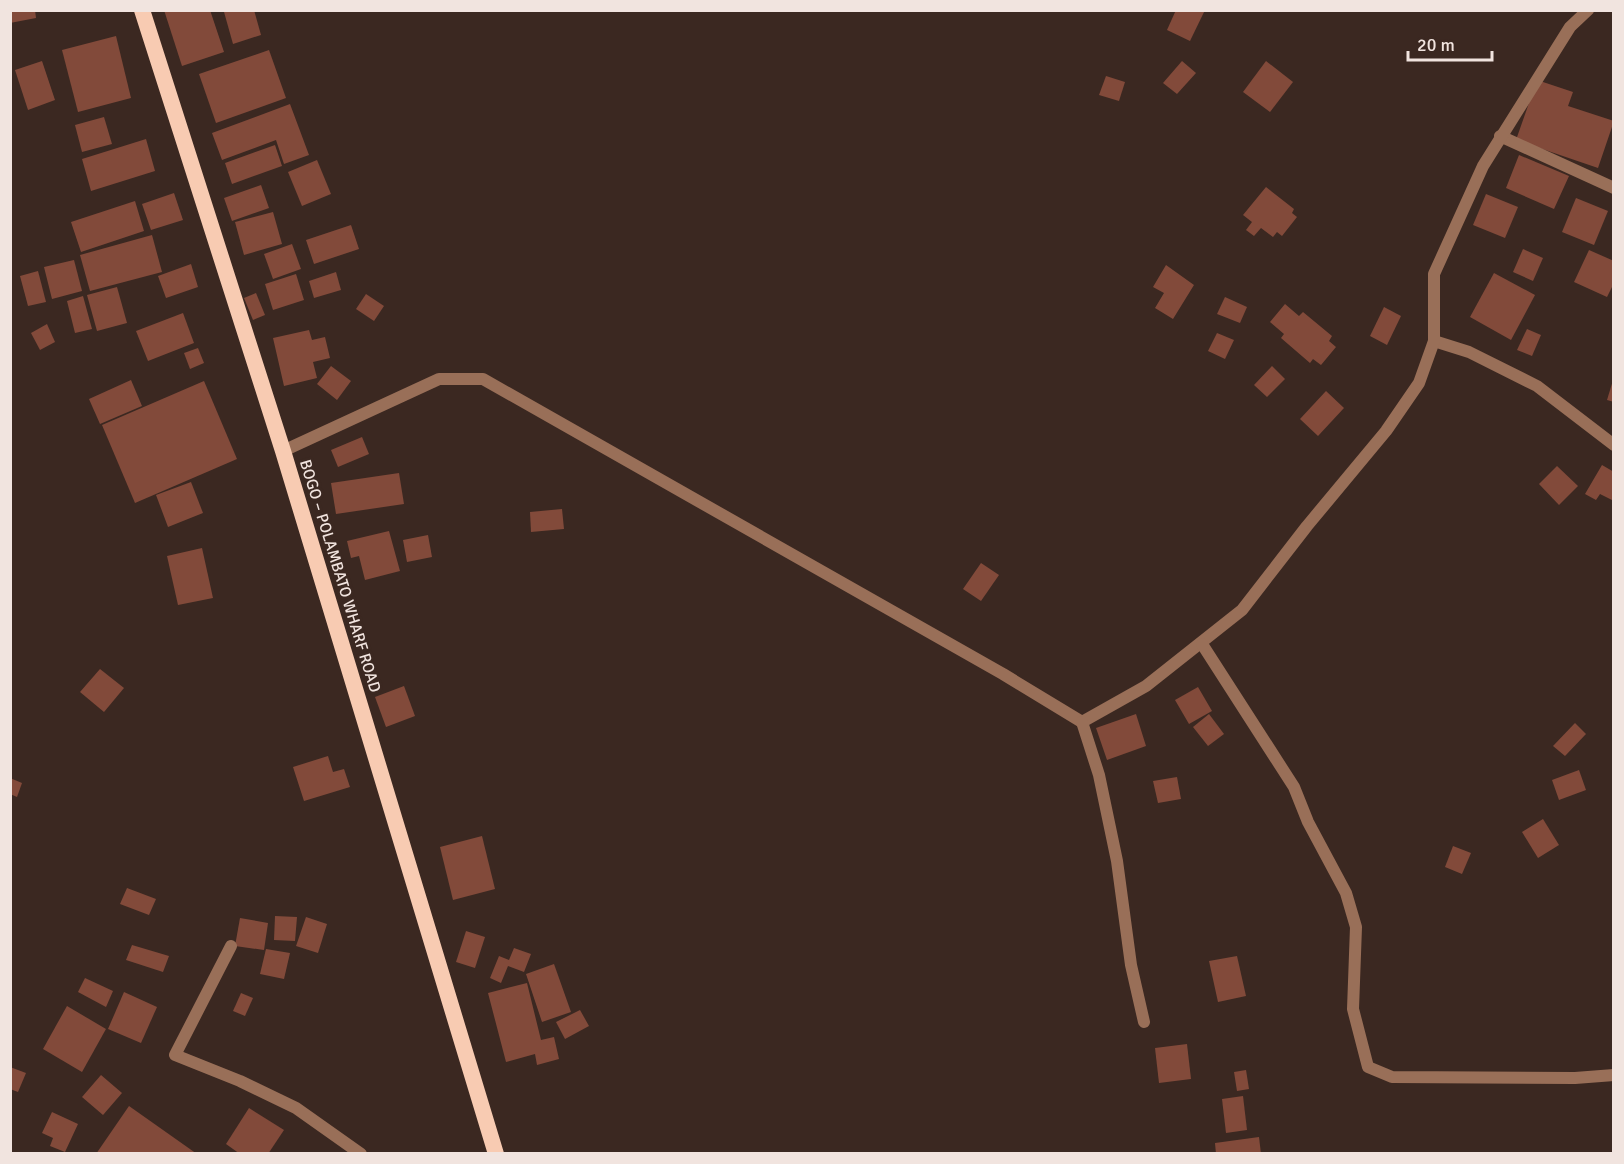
<svg xmlns="http://www.w3.org/2000/svg" width="1624" height="1164" viewBox="0 0 1624 1164" font-family="Signika,sans-serif">
  <style>
    .building { fill: #824a3a }
    .lines { fill: none; stroke-linecap: round; stroke-linejoin: round }
    .service { stroke: #996f58; stroke-width: 12 }
    .minor { stroke: #996f58; stroke-width: 12 }
    .trunk { stroke: #f8cbb2; stroke-width: 16 }
    .labels { text-anchor: middle; dominant-baseline: central; stroke-width: 6; stroke-linejoin: round; paint-order: stroke }
    .street-label { font-size: 16px; fill: #f1e4df; stroke: #3b2821 }
  </style>
  <rect width="100%" height="100%" fill="#3b2821"/>
  <g class="building">
    <polygon points="10,10 35,10 36,18 10,23"/>
    <polygon points="164,10 210,10 224,52 182,66"/>
    <polygon points="230,10 254,10 261,35 233,44 224,12"/>
    <polygon points="1176,10 1205,10 1190,41 1167,30"/>
    <polygon points="116,36 131,98 78,112 62,50"/>
    <polygon points="269,50 286,98 216,123 199,74"/>
    <polygon points="42,61 55,100 28,110 15,70"/>
    <polygon points="1182,61 1196,73 1177,94 1163,83"/>
    <polygon points="1266,61 1293,82 1270,112 1243,92"/>
    <polygon points="1106,76 1125,82 1119,101 1099,95"/>
    <polygon points="1537,80 1573,92 1568,106 1614,121 1598,168 1516,140"/>
    <polygon points="290,104 309,155 284,164 276,140 222,160 212,133"/>
    <polygon points="104,117 112,144 82,152 75,125"/>
    <polygon points="146,139 155,171 91,191 82,159"/>
    <polygon points="275,145 282,166 232,184 225,163"/>
    <polygon points="1519,155 1569,176 1554,209 1506,188"/>
    <polygon points="317,160 331,194 302,206 288,172"/>
    <polygon points="261,185 269,208 232,221 224,198"/>
    <polygon points="1266,187 1294,209 1292,213 1297,217 1282,236 1277,232 1273,237 1261,228 1254,236 1246,230 1252,222 1243,215"/>
    <polygon points="174,193 183,220 151,230 142,204"/>
    <polygon points="1486,194 1518,207 1505,238 1473,225"/>
    <polygon points="1576,198 1608,211 1594,245 1562,232"/>
    <polygon points="135,201 144,231 81,252 71,222"/>
    <polygon points="273,212 282,244 244,255 235,222"/>
    <polygon points="351,225 359,249 314,264 306,240"/>
    <polygon points="152,235 162,272 90,291 80,255"/>
    <polygon points="292,244 301,269 273,279 264,254"/>
    <polygon points="1523,249 1543,258 1533,281 1513,272"/>
    <polygon points="1589,250 1614,261 1614,283 1607,297 1574,282"/>
    <polygon points="74,260 82,291 52,299 44,267"/>
    <polygon points="191,264 198,287 166,298 158,276"/>
    <polygon points="1166,265 1194,285 1173,319 1155,308 1164,293 1153,287"/>
    <polygon points="38,271 46,302 28,306 20,276"/>
    <polygon points="336,272 341,290 314,298 309,281"/>
    <polygon points="1494,273 1535,295 1511,340 1470,317"/>
    <polygon points="296,274 304,300 273,310 265,284"/>
    <polygon points="117,287 127,323 97,331 87,295"/>
    <polygon points="256,293 265,315 253,320 244,298"/>
    <polygon points="366,294 384,306 374,321 356,309"/>
    <polygon points="83,296 92,329 75,333 67,301"/>
    <polygon points="1225,297 1247,307 1240,323 1217,314"/>
    <polygon points="1285,304 1299,316 1303,312 1332,336 1329,341 1336,347 1321,365 1313,359 1310,363 1281,338 1284,334 1270,322"/>
    <polygon points="1384,307 1401,316 1387,345 1370,336"/>
    <polygon points="183,313 194,343 148,361 136,331"/>
    <polygon points="47,324 55,342 40,350 31,333"/>
    <polygon points="1527,329 1541,335 1532,356 1517,350"/>
    <polygon points="309,330 312,340 325,337 330,358 313,362 317,378 284,386 273,338"/>
    <polygon points="1217,333 1234,340 1225,359 1208,351"/>
    <polygon points="198,348 204,363 190,369 184,353"/>
    <polygon points="331,366 351,381 337,400 317,384"/>
    <polygon points="1272,366 1285,379 1267,397 1254,385"/>
    <polygon points="1614,377 1614,402 1607,400"/>
    <polygon points="131,380 142,406 100,424 89,399"/>
    <polygon points="204,381 237,459 135,503 102,425"/>
    <polygon points="1326,391 1344,408 1318,436 1300,419"/>
    <polygon points="362,437 369,454 338,467 331,450"/>
    <polygon points="1602,465 1614,472 1614,501 1600,494 1596,500 1585,494"/>
    <polygon points="1557,466 1578,486 1559,505 1539,484"/>
    <polygon points="399,473 404,504 336,514 331,483"/>
    <polygon points="191,482 203,513 168,527 156,495"/>
    <polygon points="562,509 564,529 531,532 530,512"/>
    <polygon points="389,531 400,571 365,580 359,556 351,558 347,541"/>
    <polygon points="428,535 432,557 407,562 403,540"/>
    <polygon points="202,548 213,598 178,605 167,556"/>
    <polygon points="981,563 999,575 981,601 963,589"/>
    <polygon points="100,669 124,688 104,712 80,692"/>
    <polygon points="404,686 415,716 386,727 375,697"/>
    <polygon points="1198,687 1212,711 1189,724 1175,700"/>
    <polygon points="1136,714 1146,746 1107,760 1096,728"/>
    <polygon points="1209,714 1224,734 1208,746 1193,727"/>
    <polygon points="1575,723 1586,734 1565,756 1553,746"/>
    <polygon points="328,756 333,772 344,769 350,787 304,801 293,767"/>
    <polygon points="1579,770 1586,790 1559,800 1552,780"/>
    <polygon points="1177,777 1181,799 1158,803 1153,781"/>
    <polygon points="10,778 22,783 17,797 10,794"/>
    <polygon points="1543,819 1559,845 1538,858 1522,832"/>
    <polygon points="482,836 495,889 453,900 440,847"/>
    <polygon points="1453,846 1471,853 1462,874 1445,867"/>
    <polygon points="127,888 156,899 149,915 120,904"/>
    <polygon points="275,916 297,917 295,941 274,940"/>
    <polygon points="306,917 327,924 318,953 296,946"/>
    <polygon points="240,918 268,923 264,950 235,946"/>
    <polygon points="466,931 485,937 475,968 456,962"/>
    <polygon points="132,945 169,956 163,972 126,960"/>
    <polygon points="514,948 531,954 524,972 508,966 501,983 490,978 499,956 509,960"/>
    <polygon points="266,949 290,953 284,979 260,974"/>
    <polygon points="1237,956 1246,996 1218,1002 1209,961"/>
    <polygon points="554,964 571,1012 542,1022 526,974"/>
    <polygon points="85,978 113,991 106,1007 78,992"/>
    <polygon points="527,983 541,1040 554,1037 559,1059 537,1065 535,1054 506,1062 488,993"/>
    <polygon points="124,992 157,1007 141,1043 108,1029"/>
    <polygon points="241,993 253,998 245,1016 233,1011"/>
    <polygon points="67,1006 106,1029 82,1072 43,1049"/>
    <polygon points="580,1010 589,1026 565,1039 556,1022"/>
    <polygon points="1187,1044 1191,1079 1159,1083 1155,1048"/>
    <polygon points="10,1067 26,1073 18,1092 10,1089"/>
    <polygon points="1246,1070 1249,1089 1237,1091 1234,1072"/>
    <polygon points="101,1075 122,1093 103,1115 82,1097"/>
    <polygon points="1243,1096 1247,1130 1226,1133 1222,1099"/>
    <polygon points="129,1106 197,1154 96,1154"/>
    <polygon points="249,1108 284,1130 268,1154 240,1154 226,1144"/>
    <polygon points="52,1112 78,1124 65,1152 50,1146 53,1138 42,1133"/>
    <polygon points="1259,1137 1261,1154 1216,1154 1215,1143"/>
  </g>
  <g class="lines">
    <polyline class="service" points="231,946 175,1055 240,1081 296,1108 361,1154"/>
    <g class="minor">
      <polyline points="1500,136 1614,188"/>
      <polyline points="1434,341 1469,352 1537,386 1614,445"/>
      <polyline points="283,451 439,379 483,379 1003,674 1082,722 1146,686 1242,610 1307,526 1386,431 1419,383 1434,341 1434,274 1483,166 1570,27 1588,10"/>
      <polyline points="1202,644 1294,787 1308,822 1346,893 1356,927 1353,1009 1368,1067 1392,1077 1575,1078 1614,1075"/>
      <polyline points="1082,722 1099,775 1117,861 1131,965 1144,1022"/>
    </g>
    <polyline class="trunk" points="142,10 283,451 496,1154"/>
  </g>
  <g class="labels">
    <g class="street-label">
      <text transform="translate(340 576) rotate(73)">BOGO – POLAMBATO WHARF ROAD</text>
    </g>
  </g>
  <rect width="1624" height="1164" fill="none" stroke="#f1e4df" stroke-width="24"/>
  <path d="M1408 51v9h84v-9" fill="none" stroke="#f1e4df" stroke-width="3"/>
  <text x="1417" y="51" font-size="18" fill="#f1e4df" stroke="#3b2821" stroke-width="4.5" paint-order="stroke">20 m</text>
</svg>
